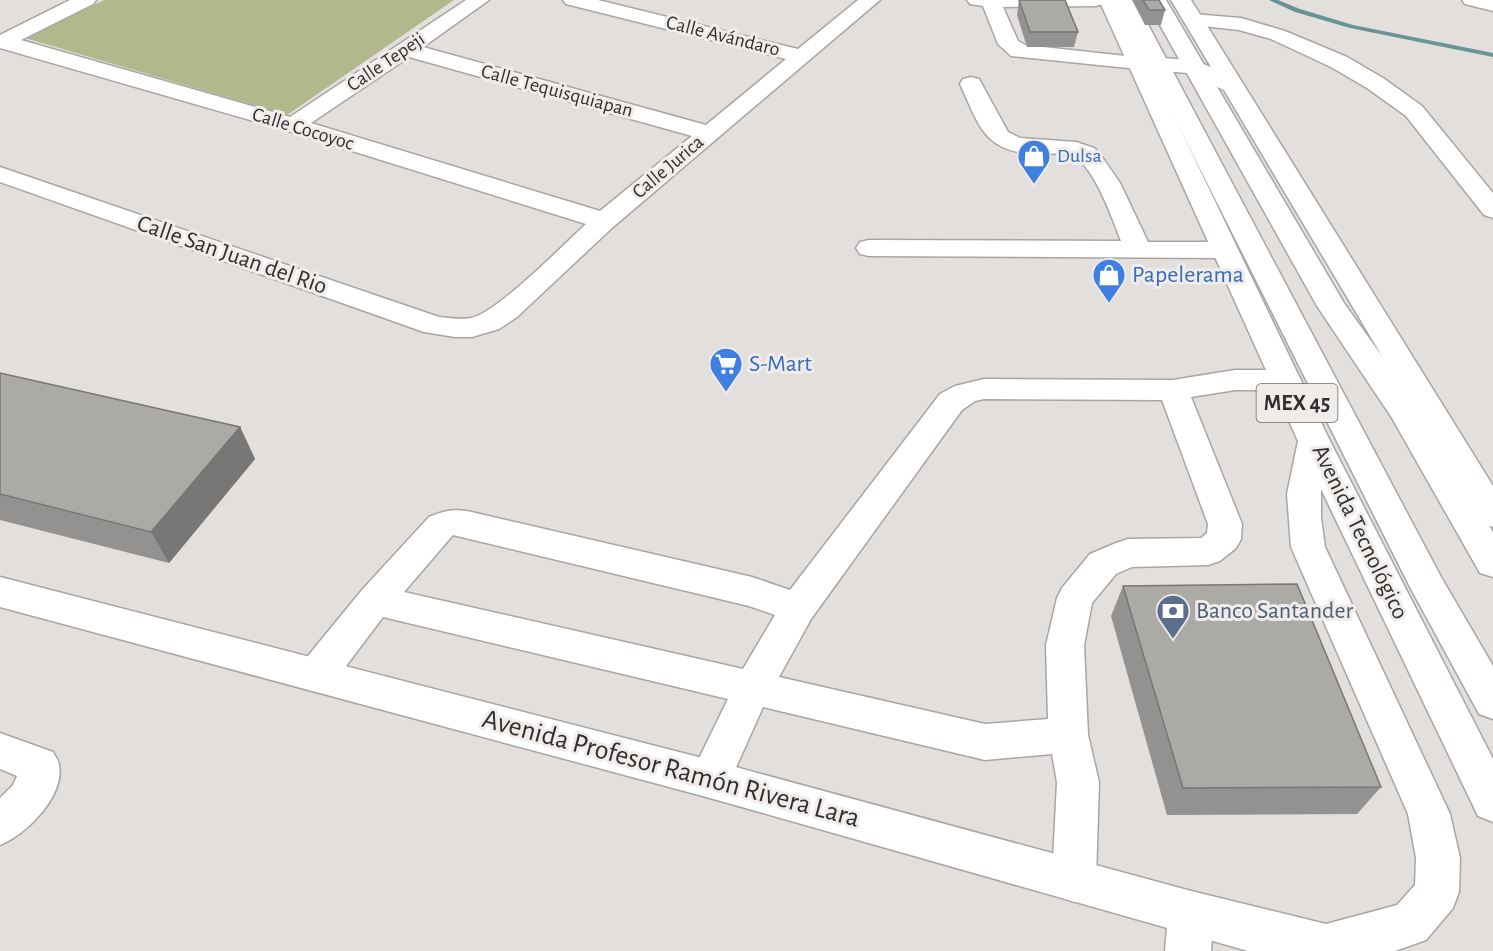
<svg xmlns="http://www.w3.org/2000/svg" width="1493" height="951" viewBox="0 0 1493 951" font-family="'Alegreya Sans',sans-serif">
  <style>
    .green { fill: #b3b88c }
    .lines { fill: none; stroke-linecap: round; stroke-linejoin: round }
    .stream { fill: #6a9395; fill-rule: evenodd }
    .minor-casing { stroke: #a8a5a4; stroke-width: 3 }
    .major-casing { stroke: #a8a5a4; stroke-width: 3 }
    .minor { fill: #fff; fill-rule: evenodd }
    .major { fill: #fff; fill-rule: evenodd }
    .wall { fill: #949290 }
    .shaded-wall { fill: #787775 }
    .building { fill: #acaaa7; stroke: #787775; stroke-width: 1.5 }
    .labels { text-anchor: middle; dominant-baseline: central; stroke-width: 6; stroke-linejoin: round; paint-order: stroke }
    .far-street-label { font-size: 20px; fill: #312f2f; stroke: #f0ecea }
    .far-shop-label { font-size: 20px; fill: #366cbe; stroke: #f0ecea; text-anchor: start }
    .shield { fill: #f0ecea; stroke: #6a6867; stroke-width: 1.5 }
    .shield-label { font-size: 22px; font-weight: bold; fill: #312f2f }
    .street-label { font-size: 24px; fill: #312f2f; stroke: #f0ecea }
    .shop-label { font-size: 24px; fill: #366cbe; stroke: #f0ecea; text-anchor: start }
    .service-label { font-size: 24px; fill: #4e5e75; stroke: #f0ecea; text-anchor: start }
    .near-street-label { font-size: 28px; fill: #312f2f; stroke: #f0ecea }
  </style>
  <rect width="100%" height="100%" fill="#e2dfdd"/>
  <polygon class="green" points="104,0 454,0 287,115 25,38"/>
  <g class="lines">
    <polygon class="stream" points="1269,0 1278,0 1300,9 1353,25 1493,53 1493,57 1350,28 1295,12"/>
    <g class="minor-casing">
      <g id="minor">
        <path d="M70,0H96L93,4L21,40L290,117L466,0H489L423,47L706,125L786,59L566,4L563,0H598L798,49L858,0H880L613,227L517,317L499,329L472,337H455L424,332L0,182V167L439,317C449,318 461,320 471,318C497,313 563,245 586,224L285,130L0,48V35ZM409,57L692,136L600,211L311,123Z"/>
        <polygon points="967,0 1106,0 1103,4 1096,6 1003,7 1018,41 1025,45 1144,58 1115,0 1135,0 1441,577 1493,666 1493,719 1479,714 1410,587 1148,65 1138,69 1011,56 998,44 983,6 970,4"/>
        <polygon points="1146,0 1166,0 1344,303 1416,404 1493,532 1493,577 1480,573 1392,418 1317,306"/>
        <polygon points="1462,0 1493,0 1493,11 1465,4"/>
        <polygon points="1193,14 1241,18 1285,31 1347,57 1383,78 1422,106 1493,193 1493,218 1484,215 1406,116 1367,88 1331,67 1271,39 1239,30 1186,24 1183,20 1186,16"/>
        <path d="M971,77L979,79L1008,132L1020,138L1076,142L1094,148L1100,154L1120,183L1148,242H1224L1233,244L1237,250L1233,256L1224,258L869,256L860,254L856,248L860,242L869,240L1121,241C1113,220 1095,169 1075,157C1065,152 1050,154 1039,154C984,153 980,127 960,84L963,79Z"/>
        <path d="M1235,370H1286L1297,373L1301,380L1297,387L1286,390H1235L1191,397L1242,524L1241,539L1236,548L1220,561L1208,565L1132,567L1116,574L1092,603L1084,645L1088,735L1099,782L1096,880L1090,895L1074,902L1058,895L1052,880L1057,782L1052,754L985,760L763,707L725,792L710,798L695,792L689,779L728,699L383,617L331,686L317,690L303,686L298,674L303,662L362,590L429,517C443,511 452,509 467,511L752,577L790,590L940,394L955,386L984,379L1173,380ZM984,399L1162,400L1208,524L1207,533L1201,538L1128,539L1116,543L1090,554L1062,588L1057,598L1046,645L1048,719L985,724L779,677L811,619L962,410L975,401ZM453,535L749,606L775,615L743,669L404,592Z"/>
        <path d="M0,733L53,752C55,756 59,761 59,765C65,796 26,835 0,845V798L13,785L17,776L0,769Z"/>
        <polygon points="1191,891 1207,898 1214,914 1211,951 1165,951 1168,914 1175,898"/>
      </g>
    </g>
    <g class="major-casing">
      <polygon id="major" points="1099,0 1119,0 1146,57 1193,60 1211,67 1171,0 1191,0 1493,486 1493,527 1481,523 1224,90 1187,73 1152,70 1330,441 1493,759 1493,822 1478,816 1321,489 1321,518 1325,547 1450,814 1460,858 1459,892 1453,908 1426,940 1395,951 1248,951 710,798 0,607 0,577 710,760 1191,891 1326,924 1397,905 1415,885 1416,858 1408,814 1291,547 1287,494 1298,441"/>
    </g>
    <use href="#minor" class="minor"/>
    <use href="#major" class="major"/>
  </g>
  <g class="wall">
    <polygon points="1019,0 1078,32 1074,47 1027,47 1017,15"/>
    <polygon points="1132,0 1159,0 1165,10 1161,25 1145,25"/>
    <polygon points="0,373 240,427 255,459 169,563 0,520"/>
    <polygon points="1123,586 1381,787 1357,814 1167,815 1111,616"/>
  </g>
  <polygon class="shaded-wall" points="240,427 255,459 169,563 151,532"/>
  <g class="building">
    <polygon points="1019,0 1065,0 1078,32 1030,32"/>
    <polygon points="1143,0 1159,0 1165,10 1149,10"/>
    <polygon points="0,373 240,427 151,532 0,494"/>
    <polygon points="1297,584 1381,787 1183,788 1123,586"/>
  </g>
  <defs>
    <g id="shop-pin" transform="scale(1.725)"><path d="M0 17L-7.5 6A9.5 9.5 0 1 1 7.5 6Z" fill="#3f7fe0" stroke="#f0ecea"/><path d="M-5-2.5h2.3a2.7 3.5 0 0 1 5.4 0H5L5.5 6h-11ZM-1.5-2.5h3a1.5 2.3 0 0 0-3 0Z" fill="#fff"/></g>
    <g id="supermarket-pin" transform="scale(1.725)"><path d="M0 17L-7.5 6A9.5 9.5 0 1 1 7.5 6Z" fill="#3f7fe0" stroke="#f0ecea"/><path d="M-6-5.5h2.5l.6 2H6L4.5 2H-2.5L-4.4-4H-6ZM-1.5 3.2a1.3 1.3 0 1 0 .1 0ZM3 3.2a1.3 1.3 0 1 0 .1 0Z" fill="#fff"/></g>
    <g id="bank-pin" transform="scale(1.725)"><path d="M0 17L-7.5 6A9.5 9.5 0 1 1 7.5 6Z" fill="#5c6f8a" stroke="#f0ecea"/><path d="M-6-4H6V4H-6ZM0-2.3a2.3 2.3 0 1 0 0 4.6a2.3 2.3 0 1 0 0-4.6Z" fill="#fff"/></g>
  </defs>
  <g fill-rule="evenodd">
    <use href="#shop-pin" x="1034" y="156"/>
    <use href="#shop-pin" x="1109" y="275"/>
    <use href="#supermarket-pin" x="726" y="364"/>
    <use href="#bank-pin" x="1173" y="611"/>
  </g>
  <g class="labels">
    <g class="far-street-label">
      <text transform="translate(723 36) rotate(14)">Calle Avándaro</text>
      <text transform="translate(386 62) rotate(-34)">Calle Tepeji</text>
      <text transform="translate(557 91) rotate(15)">Calle Tequisquiapan</text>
      <text transform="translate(303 129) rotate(17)">Calle Cocoyoc</text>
      <text transform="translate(668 167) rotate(-40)">Calle Jurica</text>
    </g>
    <g class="far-shop-label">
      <text x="1057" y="156">Dulsa</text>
    </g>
    <rect class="shield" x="1256.5" y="384" width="81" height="38" rx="4.5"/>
    <g class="shield-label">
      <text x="1297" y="403">MEX 45</text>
    </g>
    <g class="street-label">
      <text transform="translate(232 255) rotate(19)">Calle San Juan del Rio</text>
      <text transform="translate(1360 532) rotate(64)">Avenida Tecnológico</text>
    </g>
    <g class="shop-label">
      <text x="1132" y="275">Papelerama</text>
      <text x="749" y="364">S-Mart</text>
    </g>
    <g class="service-label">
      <text x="1196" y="611">Banco Santander</text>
    </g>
    <g class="near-street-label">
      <text transform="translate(671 769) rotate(15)">Avenida Profesor Ramón Rivera Lara</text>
    </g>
  </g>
</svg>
